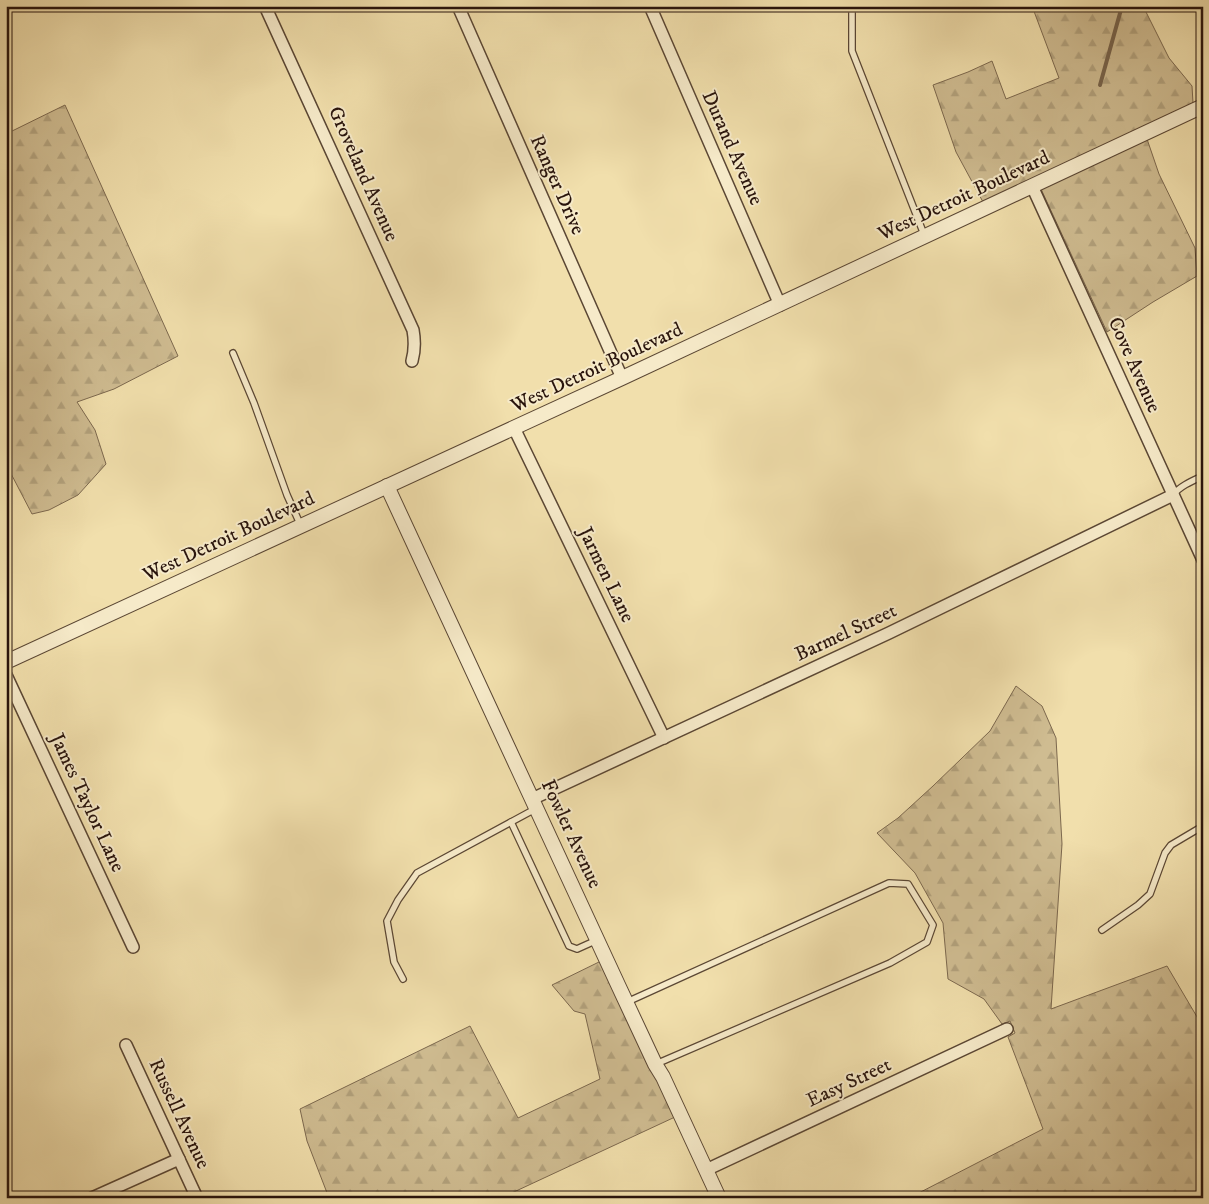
<svg xmlns="http://www.w3.org/2000/svg" width="1209" height="1204" viewBox="0 0 1209 1204" font-family="'IM FELL DW Pica',serif">
  <style>
    .forest { fill: url(#forest-firs); stroke: #7c684e }
    .lines { fill: none; stroke-linecap: round; stroke-linejoin: round }
    .stream { stroke: #78644c; stroke-width: 4 }
    .service-casing { stroke: #5b4734; stroke-width: 8 }
    .minor-casing { stroke: #5b4734; stroke-width: 14 }
    .tertiary-casing { stroke: #5b4734; stroke-width: 16 }
    .service { stroke: #f6eac9; stroke-width: 5.5 }
    .minor { stroke: #f6eac9; stroke-width: 11 }
    .tertiary { stroke: #f6eac9; stroke-width: 14 }
    .labels { text-anchor: middle; dominant-baseline: central; stroke-width: 4; stroke-linejoin: round; paint-order: stroke }
    .street-label { font-size: 20px; fill: #29140c; stroke: #f6eac9 }
  </style>
  <defs>
    <pattern id="forest-firs" width="22" height="20" patternUnits="userSpaceOnUse" patternTransform="scale(1.25)"><rect width="22" height="20" fill="#cfbc91"/><path d="M5 1l3.5 6h-7zM16 11l3.5 6h-7z" fill="#b2a17c"/></pattern>
  </defs>
  <rect width="100%" height="100%" fill="#f1dfac"/>
  <filter id="stains"><feTurbulence type="fractalNoise" baseFrequency=".004" numOctaves="4"/><feColorMatrix values="0 0 0 0 .2 0 0 0 0 .09 0 0 0 0 .02 0 0 0 .5 -.17"/></filter>
  <radialGradient id="worn" r=".72"><stop offset=".6" stop-color="#630" stop-opacity="0"/><stop offset="1" stop-color="#630" stop-opacity=".3"/></radialGradient>
  <g class="forest">
    <polygon points="1032,6 1143,6 1169,58 1192,86 1193,103 983,202 956,152 933,85 968,72 992,61 1006,99 1059,78"/>
    <polygon points="65,105 178,356 114,389 77,402 95,430 106,464 78,495 49,510 32,514 6,464 6,134"/>
    <polygon points="1147,139 1159,174 1195,248 1197,276 1153,302 1107,332 1041,189"/>
    <polygon points="1016,686 1042,706 1056,738 1062,844 1051,1009 1167,966 1203,1027 1203,1198 911,1198 911,1197 1043,1129 1008,1037 1015,1033 1010,1021 1002,1024 984,999 948,979 943,923 915,873 877,833 898,818 933,786 990,731"/>
    <polygon points="601,961 675,1117 501,1198 329,1198 307,1141 300,1109 470,1026 518,1118 600,1079 585,1014 574,1011 552,985"/>
  </g>
  <g class="lines">
    <polyline class="stream" points="1100,85 1122,6"/>
    <g class="service-casing">
      <g id="service">
        <polyline points="852,6 852,51 925,237"/>
        <polyline points="233,353 254,403 287,495 301,526"/>
        <path d="M1173,495C1180,486 1192,481 1203,476"/>
        <polyline points="511,822 569,946 577,949 597,940"/>
        <polyline points="1102,930 1138,905 1150,894 1165,853 1171,845 1203,826"/>
        <polyline points="403,979 394,962 387,921 398,900 417,873 537,808"/>
        <polyline points="627,1002 889,883 908,884 933,925 927,942 890,963 656,1064"/>
      </g>
    </g>
    <g class="minor-casing">
      <g id="minor">
        <path d="M265,6L413,330C415,341 415,350 412,361"/>
        <polyline points="458,6 622,378"/>
        <polyline points="650,6 780,305"/>
        <polyline points="1032,186 1203,560"/>
        <polyline points="514,428 664,738"/>
        <polyline points="6,675 133,947"/>
        <polyline points="532,799 889,633 1173,495"/>
        <polyline points="126,1045 197,1198"/>
        <polyline points="706,1170 1007,1029"/>
        <polyline points="92,1198 179,1159"/>
      </g>
    </g>
    <g class="tertiary-casing">
      <g id="tertiary">
        <polyline points="387,486 619,987 655,1064 663,1077 719,1198"/>
        <polyline points="6,662 622,378 1203,106"/>
      </g>
    </g>
    <use href="#service" class="service"/>
    <use href="#minor" class="minor"/>
    <use href="#tertiary" class="tertiary"/>
  </g>
  <g class="labels">
    <g class="street-label">
      <text transform="translate(732 148) rotate(66)">Durand Avenue</text>
      <text transform="translate(363 174) rotate(66)">Groveland Avenue</text>
      <text transform="translate(557 185) rotate(66)">Ranger Drive</text>
      <text transform="translate(964 196) rotate(-25)">West Detroit Boulevard</text>
      <text transform="translate(1134 365) rotate(66)">Cove Avenue</text>
      <text transform="translate(597 368) rotate(-25)">West Detroit Boulevard</text>
      <text transform="translate(229 537) rotate(-25)">West Detroit Boulevard</text>
      <text transform="translate(606 575) rotate(64)">Jarmen Lane</text>
      <text transform="translate(846 633) rotate(-25)">Barmel Street</text>
      <text transform="translate(87 803) rotate(65)">James Taylor Lane</text>
      <text transform="translate(571 834) rotate(65)">Fowler Avenue</text>
      <text transform="translate(849 1083) rotate(-25)">Easy Street</text>
      <text transform="translate(179 1114) rotate(65)">Russell Avenue</text>
    </g>
  </g>
  <rect width="1209" height="1204" fill="none" stroke="#f1dfac" stroke-width="25"/>
  <rect x="8" y="8" width="1194" height="1189" fill="none" stroke="#29140c" stroke-width="2.5"/>
  <rect x="12" y="12" width="1184" height="1179" fill="none" stroke="#29140c"/>
  <rect width="100%" height="100%" filter="url(#stains)"/>
  <rect width="100%" height="100%" fill="url(#worn)"/>
</svg>
